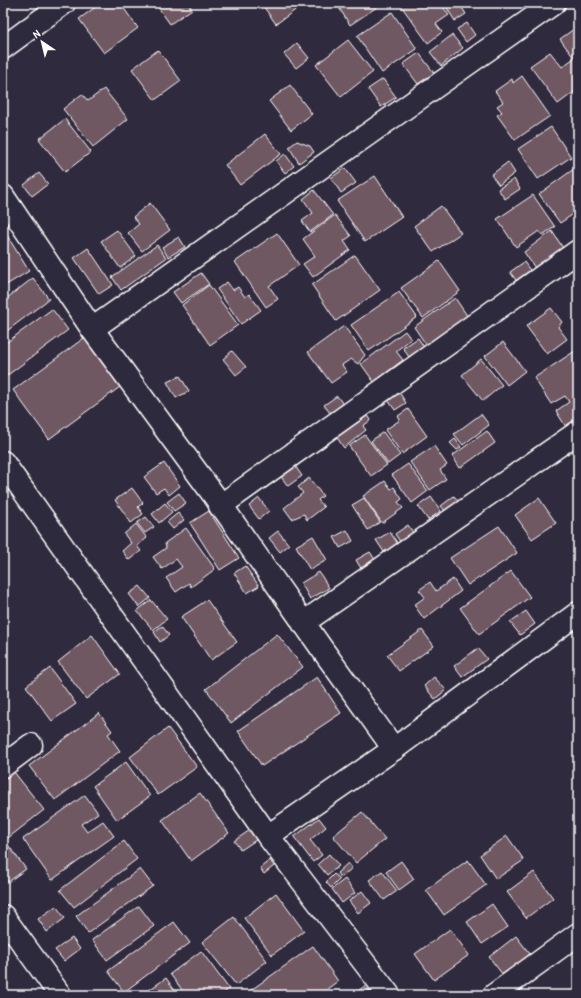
<svg xmlns="http://www.w3.org/2000/svg" width="581" height="998" viewBox="0 0 581 998" font-family="'Patrick Hand',sans-serif">
  <style>
    .building { fill: #705963; stroke: #fff }
    .lines { fill: none; stroke-linecap: round; stroke-linejoin: round }
    .minor-casing { stroke: #fff; stroke-width: 25 }
    .minor { stroke: #2f2a3d; stroke-width: 22 }
  </style>
  <rect width="100%" height="100%" fill="#2f2a3d"/>
  <filter id="ink" filterUnits="userSpaceOnUse"><feTurbulence type="fractalNoise" baseFrequency=".025" numOctaves="2"/><feDisplacementMap in="SourceGraphic" scale="8" xChannelSelector="R" yChannelSelector="G"/><feConvolveMatrix kernelMatrix="1 2 1 2 8 2 1 2 1" color-interpolation-filters="sRGB"/></filter>
  <g filter="url(#ink)">
    <g class="building">
      <polygon points="3,3 14,3 3,10"/>
      <polygon points="101,3 120,3 138,28 104,53 79,19"/>
      <polygon points="155,3 188,3 192,9 170,24"/>
      <polygon points="261,3 305,3 276,24"/>
      <polygon points="336,3 383,3 350,25"/>
      <polygon points="399,3 440,3 449,15 436,24 442,32 428,43"/>
      <polygon points="448,3 459,3 466,14 455,21 445,5"/>
      <polygon points="392,12 417,49 382,73 357,36"/>
      <polygon points="467,23 475,35 466,42 457,29"/>
      <polygon points="578,26 578,89 558,104 530,66 550,52 562,67 574,58 560,39"/>
      <polygon points="452,35 463,48 441,66 430,52"/>
      <polygon points="348,40 373,72 341,97 316,65"/>
      <polygon points="297,43 309,58 296,68 284,54"/>
      <polygon points="158,50 181,81 155,100 132,69"/>
      <polygon points="419,53 434,73 418,84 403,64"/>
      <polygon points="522,76 550,116 515,140 497,115 502,112 497,106 503,102 495,91 512,79 513,83"/>
      <polygon points="383,79 396,97 381,107 368,89"/>
      <polygon points="290,85 312,114 291,130 269,101"/>
      <polygon points="104,89 128,119 93,147 63,109 82,94 88,101"/>
      <polygon points="65,119 91,152 65,172 39,139"/>
      <polygon points="551,127 571,157 538,179 518,149"/>
      <polygon points="265,134 281,154 240,185 225,165"/>
      <polygon points="297,141 310,146 314,152 299,163 289,147"/>
      <polygon points="285,154 294,166 285,173 276,161"/>
      <polygon points="508,162 515,173 499,185 491,175"/>
      <polygon points="578,166 578,211 560,223 539,194"/>
      <polygon points="345,168 356,183 341,193 331,178"/>
      <polygon points="39,173 48,184 32,196 24,185"/>
      <polygon points="375,176 402,217 365,242 337,201"/>
      <polygon points="514,179 520,189 505,199 498,189"/>
      <polygon points="314,190 333,215 310,232 302,221 313,213 303,199"/>
      <polygon points="533,195 555,227 542,235 539,231 516,247 497,219"/>
      <polygon points="150,203 170,230 142,251 128,233 139,224 133,217"/>
      <polygon points="441,206 461,233 433,252 414,226"/>
      <polygon points="335,215 351,236 344,241 350,250 313,277 303,264 315,256 303,239"/>
      <polygon points="3,229 29,271 3,287"/>
      <polygon points="117,230 136,256 120,268 101,241"/>
      <polygon points="552,231 563,248 535,268 524,252"/>
      <polygon points="277,233 299,265 269,286 278,299 266,307 235,262"/>
      <polygon points="179,237 185,247 168,257 162,247"/>
      <polygon points="157,245 166,258 121,290 112,277"/>
      <polygon points="88,248 113,285 99,294 74,258"/>
      <polygon points="355,255 380,290 336,321 312,285"/>
      <polygon points="439,261 460,291 423,318 401,288"/>
      <polygon points="524,262 532,273 518,283 510,272"/>
      <polygon points="201,273 209,284 181,303 173,292"/>
      <polygon points="33,278 49,299 3,334 3,301"/>
      <polygon points="227,282 233,290 238,287 245,297 249,294 261,310 241,324 217,289"/>
      <polygon points="209,285 238,325 210,345 182,305"/>
      <polygon points="399,292 417,317 369,351 351,325"/>
      <polygon points="455,298 468,317 427,346 414,327"/>
      <polygon points="551,308 562,322 558,327 567,339 547,354 526,326"/>
      <polygon points="52,309 68,330 5,377 3,374 3,345"/>
      <polygon points="344,326 365,355 358,364 351,359 342,365 347,372 331,383 308,352"/>
      <polygon points="405,331 411,339 396,351 403,360 374,382 361,364"/>
      <polygon points="84,338 120,387 49,439 13,390"/>
      <polygon points="418,338 424,347 409,357 403,348"/>
      <polygon points="503,342 525,371 507,385 485,356"/>
      <polygon points="578,349 578,419 566,427 556,411 569,402 565,396 551,404 534,378"/>
      <polygon points="232,351 246,367 236,375 223,359"/>
      <polygon points="481,359 502,385 483,401 462,375"/>
      <polygon points="180,376 189,391 176,398 167,382"/>
      <polygon points="399,392 406,403 395,410 388,400"/>
      <polygon points="337,396 343,404 330,413 324,405"/>
      <polygon points="408,409 427,436 402,454 385,430 400,420 398,416"/>
      <polygon points="367,414 371,420 363,426 366,430 344,448 336,436"/>
      <polygon points="481,414 489,425 463,445 454,434"/>
      <polygon points="487,431 495,443 460,468 452,456"/>
      <polygon points="383,432 400,455 388,464 371,441"/>
      <polygon points="365,435 387,465 371,476 349,446"/>
      <polygon points="455,439 461,447 457,450 450,443"/>
      <polygon points="434,446 447,465 440,470 446,479 430,490 410,462"/>
      <polygon points="164,463 180,486 169,495 164,488 156,493 144,477"/>
      <polygon points="293,463 302,476 288,486 279,474"/>
      <polygon points="408,464 428,491 412,503 392,475"/>
      <polygon points="309,478 323,496 318,500 324,507 307,520 304,514 292,519 284,508 303,493 298,487"/>
      <polygon points="385,481 391,489 394,487 402,499 398,502 403,508 382,523 363,496"/>
      <polygon points="132,488 143,503 138,507 143,514 131,523 115,500"/>
      <polygon points="179,493 186,503 174,511 167,502"/>
      <polygon points="454,496 459,502 446,512 441,506"/>
      <polygon points="431,497 441,511 428,520 418,506"/>
      <polygon points="259,498 269,511 259,519 249,506"/>
      <polygon points="364,498 380,522 368,530 352,505"/>
      <polygon points="539,498 556,523 532,539 515,515"/>
      <polygon points="165,503 172,512 159,523 152,514"/>
      <polygon points="209,511 239,558 220,570 190,523"/>
      <polygon points="178,513 184,520 173,529 167,522"/>
      <polygon points="146,517 154,527 145,533 137,523"/>
      <polygon points="136,524 147,538 137,546 141,551 129,560 122,551 131,543 124,534"/>
      <polygon points="408,525 414,534 401,543 395,534"/>
      <polygon points="499,526 517,553 468,585 450,558"/>
      <polygon points="186,528 215,569 191,587 189,583 176,592 166,578 182,567 176,559 162,569 153,557 166,548 165,543"/>
      <polygon points="347,530 353,541 340,548 334,537"/>
      <polygon points="278,531 289,545 280,552 269,538"/>
      <polygon points="390,532 398,544 384,552 376,540"/>
      <polygon points="313,536 327,560 310,570 296,546"/>
      <polygon points="370,552 376,561 362,570 356,560"/>
      <polygon points="245,566 259,586 247,593 234,573"/>
      <polygon points="511,571 530,597 479,634 460,608"/>
      <polygon points="319,572 329,588 310,599 301,583"/>
      <polygon points="453,579 461,591 424,619 414,605 425,597 419,590 430,582 436,591"/>
      <polygon points="140,586 150,598 139,607 129,594"/>
      <polygon points="151,600 167,619 153,630 137,611"/>
      <polygon points="207,600 237,642 211,660 181,617"/>
      <polygon points="526,611 535,624 520,635 510,622"/>
      <polygon points="162,626 169,635 160,642 154,632"/>
      <polygon points="422,630 434,646 399,671 387,655"/>
      <polygon points="277,634 303,667 231,723 206,689"/>
      <polygon points="92,635 120,674 86,699 58,662"/>
      <polygon points="478,648 487,659 462,677 454,666"/>
      <polygon points="50,668 76,704 52,721 26,686"/>
      <polygon points="317,677 341,713 262,766 238,731"/>
      <polygon points="434,677 446,690 435,699 424,686"/>
      <polygon points="99,713 112,731 108,734 120,751 55,800 29,766"/>
      <polygon points="168,728 197,767 158,795 130,757"/>
      <polygon points="126,762 150,796 117,820 93,786"/>
      <polygon points="14,772 44,810 8,838 3,832 3,780"/>
      <polygon points="200,793 229,833 191,861 162,820"/>
      <polygon points="85,795 98,813 81,824 87,832 103,821 114,836 52,880 23,839"/>
      <polygon points="362,812 385,839 356,863 333,836"/>
      <polygon points="319,818 326,827 310,840 322,855 313,862 294,837"/>
      <polygon points="253,828 259,838 241,850 234,841"/>
      <polygon points="507,836 524,860 496,879 480,855"/>
      <polygon points="124,841 137,859 74,907 60,890"/>
      <polygon points="8,845 26,869 8,882 3,876 3,849"/>
      <polygon points="329,854 339,866 327,875 318,864"/>
      <polygon points="270,860 274,866 264,874 260,868"/>
      <polygon points="468,860 486,885 444,915 426,890"/>
      <polygon points="401,861 414,879 399,890 386,872"/>
      <polygon points="348,863 352,868 341,878 337,873"/>
      <polygon points="140,869 153,886 88,933 76,916"/>
      <polygon points="382,871 397,891 384,900 369,880"/>
      <polygon points="534,872 553,898 526,918 507,892"/>
      <polygon points="334,874 340,879 331,888 326,882"/>
      <polygon points="345,879 355,893 342,903 332,889"/>
      <polygon points="362,891 371,903 358,913 349,901"/>
      <polygon points="276,893 304,931 272,955 244,918"/>
      <polygon points="492,904 508,927 482,944 467,922"/>
      <polygon points="56,906 65,918 47,932 38,919"/>
      <polygon points="139,906 154,926 107,960 92,940"/>
      <polygon points="234,917 267,961 236,985 202,942"/>
      <polygon points="174,922 190,943 124,992 108,971"/>
      <polygon points="450,929 469,955 434,980 415,954"/>
      <polygon points="516,936 530,954 503,975 489,957"/>
      <polygon points="72,938 80,949 64,961 55,950"/>
      <polygon points="313,946 338,981 319,995 244,995"/>
      <polygon points="201,951 229,989 221,995 186,995 170,974"/>
      <polygon points="166,978 178,995 142,995"/>
      <polygon points="365,986 372,995 352,995"/>
    </g>
    <g class="lines">
      <g class="minor-casing">
        <g id="minor">
          <polyline points="3,48 64,3"/>
          <polyline points="3,196 92,329 221,505 322,649 394,749"/>
          <polyline points="92,329 554,3"/>
          <polyline points="3,462 268,836"/>
          <polyline points="220,506 578,251"/>
          <polyline points="303,623 578,432"/>
          <polyline points="3,766 31,745"/>
          <polyline points="3,916 60,995"/>
          <polyline points="389,995 268,836 394,749 578,613"/>
          <polyline points="494,995 578,934"/>
        </g>
      </g>
      <use href="#minor" class="minor"/>
    </g>
  </g>
  <rect width="581" height="998" fill="none" stroke="#2f2a3d" stroke-width="16"/>
  <rect x="8" y="8" width="565" height="982" fill="none" stroke="#fff" stroke-width="1.5" filter="url(#ink)"/>
  <g transform="translate(42 42) rotate(325)" stroke="#2f2a3d" stroke-width="3" paint-order="stroke">
  <path d="M0-3L7 15L0 10L-7 15Z" fill="#ffffff"/>
  <text y="-6" font-size="11" font-weight="bold" text-anchor="middle" fill="#ffffff">N</text>
  </g>
</svg>
